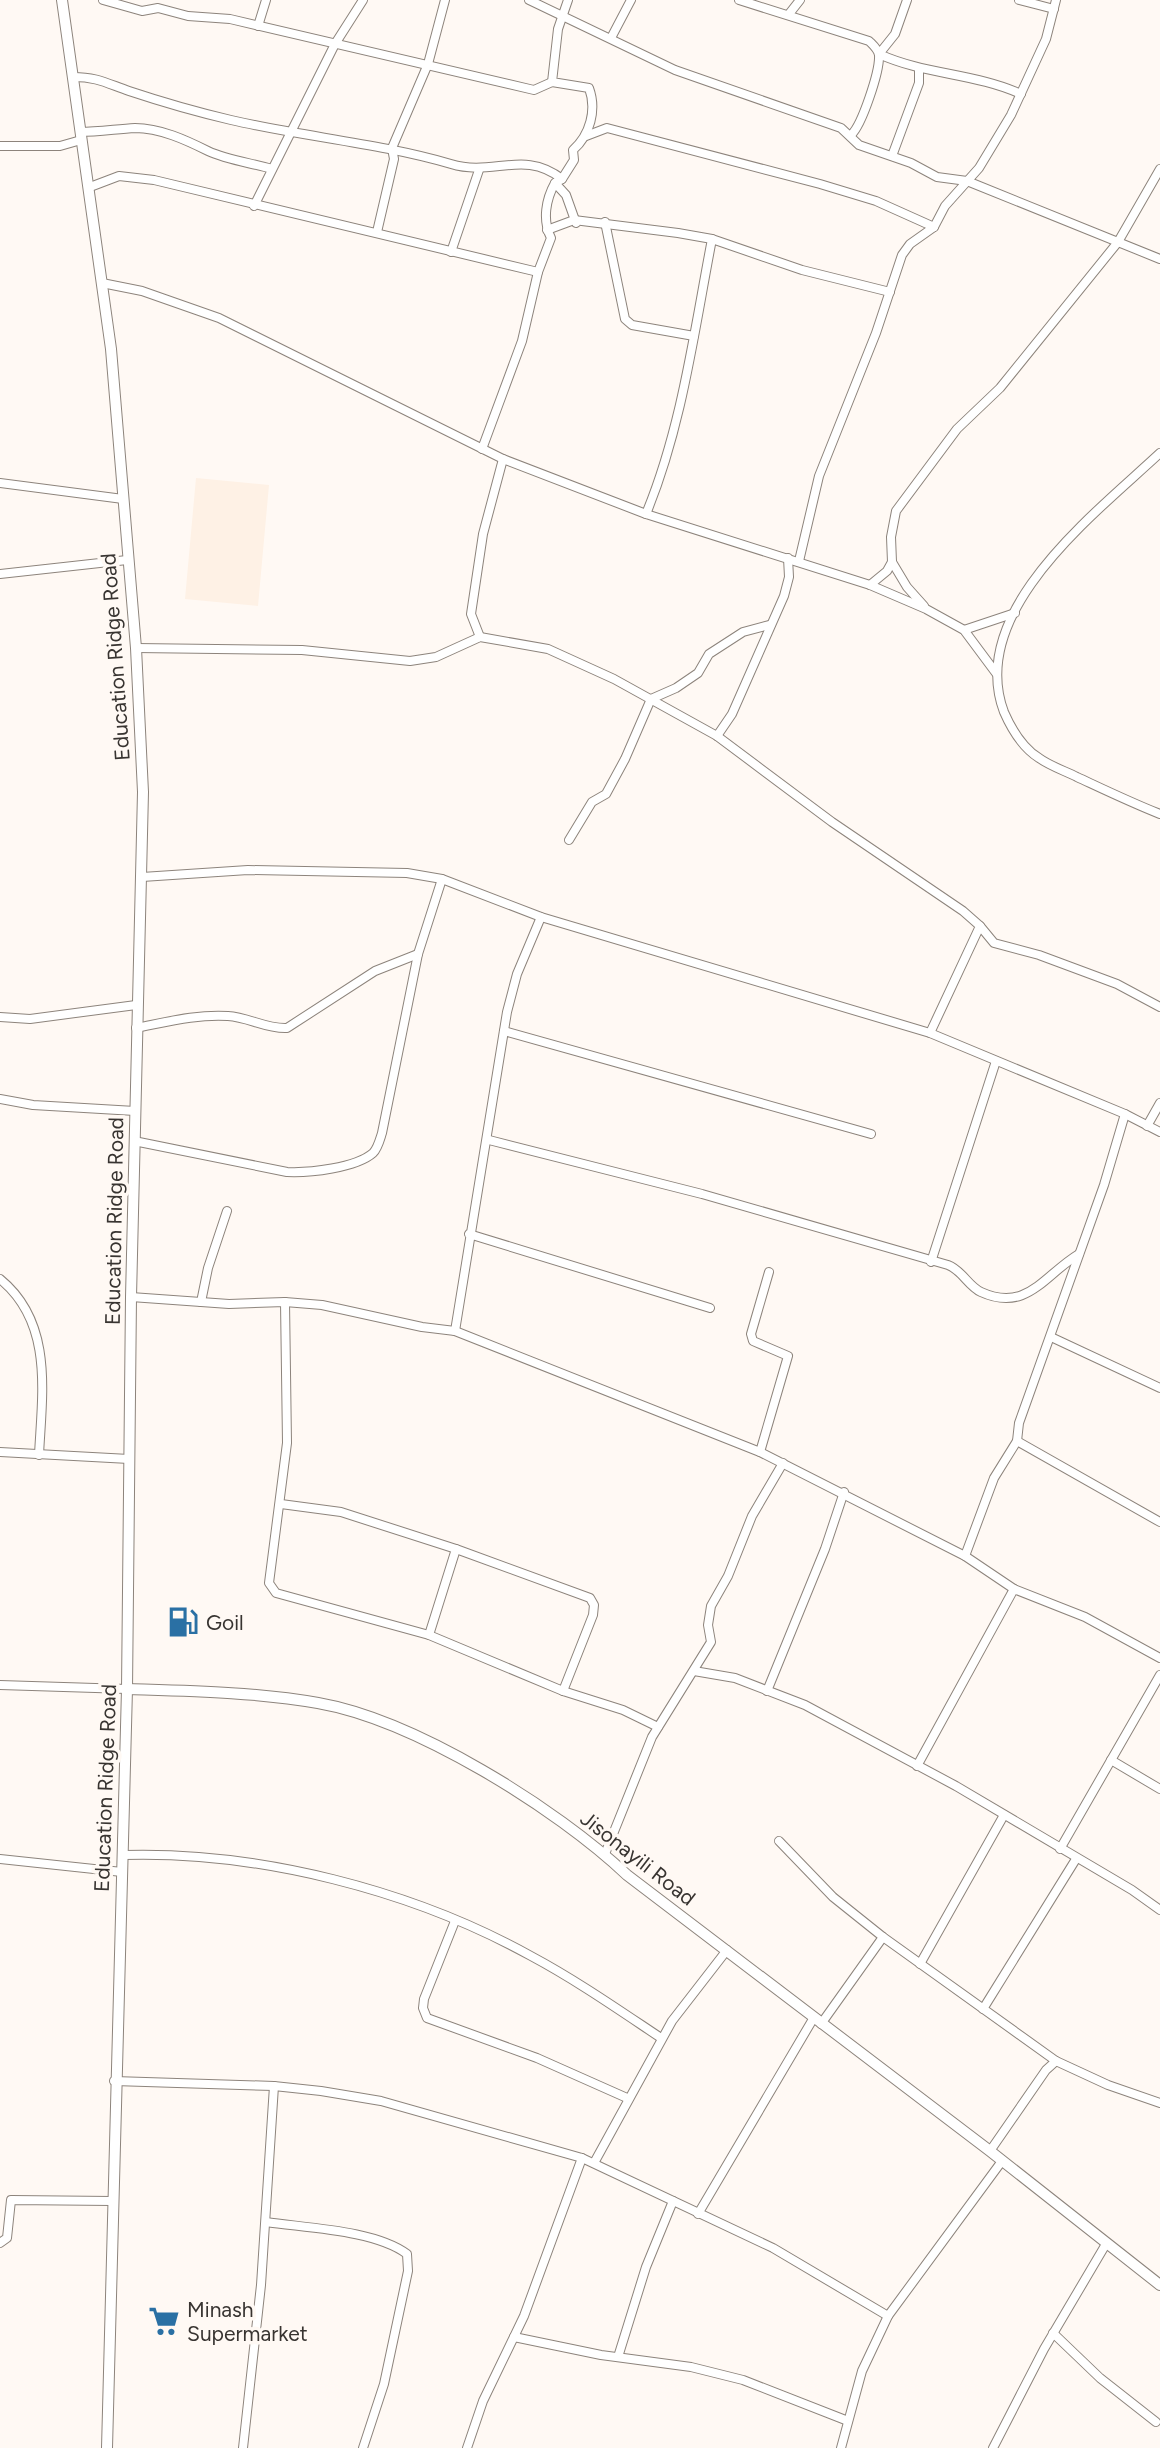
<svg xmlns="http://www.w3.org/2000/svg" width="1160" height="2448" viewBox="0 0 1160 2448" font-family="Figtree,sans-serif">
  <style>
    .built { fill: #fef1e5 }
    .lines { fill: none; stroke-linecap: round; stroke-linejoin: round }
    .street-casing { stroke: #8d847c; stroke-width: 10 }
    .secondary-casing { stroke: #8d847c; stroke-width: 12 }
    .street { stroke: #fff; stroke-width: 8 }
    .secondary { stroke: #fff; stroke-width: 10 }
    .labels { text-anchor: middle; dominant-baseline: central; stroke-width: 7; stroke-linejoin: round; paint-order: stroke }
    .street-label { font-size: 21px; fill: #383431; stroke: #fff9f4 }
    .poi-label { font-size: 21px; fill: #383431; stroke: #fff9f4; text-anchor: start }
  </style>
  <rect width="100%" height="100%" fill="#fff9f4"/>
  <polygon class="built" points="196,478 269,485 258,606 185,599"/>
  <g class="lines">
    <g class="street-casing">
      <g id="street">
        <polyline points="103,0 142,11 158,8 188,16 230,19 534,90 552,82"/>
        <polyline points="529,0 675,70 841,128 859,145 911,163 937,177 967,181 1160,259"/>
        <path d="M739,0L869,41C873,45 878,49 879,55C880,71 862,125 851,135"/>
        <path d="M907,0L895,34L879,54C925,75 975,73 1021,94"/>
        <polyline points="1019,0 1054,9"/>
        <polyline points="789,14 800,0"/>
        <polyline points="258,26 266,0"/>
        <polyline points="611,38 631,0"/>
        <path d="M73,77C97,77 106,83 129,91C162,102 197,112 231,120C304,137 379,143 451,164C493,177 524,149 562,179L555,183L566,195L576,223"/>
        <path d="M80,132C98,132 117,129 135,128C160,128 186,140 208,151C227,160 252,163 272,169"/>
        <polyline points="586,136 607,128 820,184 876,201 934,227"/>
        <polyline points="0,146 60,146 81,140"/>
        <polyline points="892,156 919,83 919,70"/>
        <path d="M562,179L574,160L573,150C590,135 597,110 589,88L552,82L558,29L568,0"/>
        <polyline points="90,187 119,176 154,180 538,272"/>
        <polyline points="254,206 335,44 363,0"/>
        <polyline points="605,222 625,319 632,325 694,336"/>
        <polyline points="547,230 574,220 678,233 712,239 802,270 890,292"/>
        <polyline points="377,232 394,159 392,148 428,64 445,0"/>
        <polyline points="451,252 479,170"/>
        <polyline points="102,283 142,291 219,318 503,459 646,514 870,585 926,609 964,630 996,673"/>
        <path d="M482,449L522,341L538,272L551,238C542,220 546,199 555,183"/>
        <path d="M1160,453C1096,513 966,611 1004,712C1011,728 1023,748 1039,758C1050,766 1065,771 1077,777C1105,790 1132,803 1160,814"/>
        <polyline points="0,483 123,499"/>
        <path d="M646,514C682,427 694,332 712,239"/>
        <polyline points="799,561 819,476 876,333 902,255 910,244 934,227 945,206 979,168 1011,115 1046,39 1056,0"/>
        <polyline points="0,574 127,560"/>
        <polyline points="870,585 887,571 892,562"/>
        <polyline points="924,606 907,587 892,562 891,537 896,511 957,429 1000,388 1118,242 1160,169"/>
        <polyline points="964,630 1015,613"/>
        <polyline points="480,637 471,614 483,534 503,459"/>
        <polyline points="136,648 302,650 410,661 436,657 480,637 548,649 614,679 717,736 832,822 963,911 980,926 930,1033"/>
        <polyline points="717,736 732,714 784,596 789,577 788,558"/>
        <polyline points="569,840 592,802 606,794 625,759 651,699 676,688 698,673 709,654 743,632 769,625"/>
        <polyline points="142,877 248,870 407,873 442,879 541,917 930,1033 1125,1114 1160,1132"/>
        <polyline points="980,926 994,943 1039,955 1117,984 1160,1007"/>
        <polyline points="0,1017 30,1019 136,1005"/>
        <path d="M136,1028C167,1022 197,1014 228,1016C248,1017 266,1029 287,1028L375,971L418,954"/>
        <polyline points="504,1031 871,1134"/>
        <polyline points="0,1099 33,1105 135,1111"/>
        <polyline points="1147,1126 1160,1103"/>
        <path d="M489,1140L702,1194L948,1265C962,1270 968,1286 981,1292C1027,1313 1044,1275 1079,1254"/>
        <path d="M134,1141L287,1172C309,1173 356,1168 373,1153C378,1148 380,1139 382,1133L418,954L442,879"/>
        <polyline points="469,1234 710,1308"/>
        <polyline points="931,1262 996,1061"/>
        <path d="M0,1279C54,1323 42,1394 39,1455"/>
        <polyline points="131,1297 229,1304 285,1302 322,1305 422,1327 455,1331 760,1452 965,1556 1014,1589 1085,1617 1160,1658"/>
        <polyline points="201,1302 208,1268 227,1211"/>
        <polyline points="285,1302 287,1443 269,1583 276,1593 429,1635 563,1691 623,1710 658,1727"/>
        <polyline points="455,1331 507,1012 517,974 541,917"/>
        <polyline points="1051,1337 1160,1388"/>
        <polyline points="1017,1441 1160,1522"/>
        <polyline points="0,1452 129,1459"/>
        <polyline points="760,1452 788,1356 753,1341 751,1334 769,1272"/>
        <polyline points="281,1504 341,1512 456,1549 590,1598 594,1605 593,1615 563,1691"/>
        <polyline points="965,1556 994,1478 1017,1441 1019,1423 1104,1185 1125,1114"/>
        <polyline points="429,1635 456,1549"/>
        <polyline points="694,1671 735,1678 805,1705 956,1786 1132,1890 1160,1910"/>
        <polyline points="0,1685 127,1689"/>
        <polyline points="767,1691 825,1549 844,1492"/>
        <polyline points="1111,1760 1160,1789"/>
        <polyline points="917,1766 1014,1589"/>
        <polyline points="779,1841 833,1897 883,1937 1056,2061 1046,2070 990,2151"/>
        <polyline points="1060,1849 1160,1675"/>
        <polyline points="605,1854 652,1737 711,1642 708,1625 711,1606 728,1576 752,1516 783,1463"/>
        <path d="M123,1855C259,1851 412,1890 531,1956C576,1980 619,2010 661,2038"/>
        <polyline points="0,1859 122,1872"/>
        <polyline points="455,1921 424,1999 423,2008 427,2018 537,2058 627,2098"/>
        <polyline points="920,1964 1004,1815"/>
        <polyline points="983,2009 1076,1859"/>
        <polyline points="821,2024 883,1937"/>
        <polyline points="1056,2061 1108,2085 1160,2103"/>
        <polyline points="114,2081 274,2086 321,2091 381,2101 582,2158 773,2248 888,2316"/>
        <polyline points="594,2163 672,2021 727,1950"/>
        <polyline points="698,2214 813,2019"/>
        <path d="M266,2222C306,2228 375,2230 407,2254L408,2271L384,2384L363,2448"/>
        <polyline points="0,2243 7,2238 11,2200 112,2201"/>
        <polyline points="1053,2333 1100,2378 1156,2422"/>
        <polyline points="514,2337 601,2355 691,2367 743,2380 848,2421"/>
        <polyline points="618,2357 646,2267 673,2201"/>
        <polyline points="243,2448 261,2285 274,2086"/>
        <polyline points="467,2448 483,2401 524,2316 582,2158"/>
        <polyline points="841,2448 862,2371 888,2316 1002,2161"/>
        <polyline points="993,2448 1044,2349 1106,2244"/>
      </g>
    </g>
    <g class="secondary-casing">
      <g id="secondary">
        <polyline points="62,0 111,349 136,648 143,792 131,1297 127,1689 107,2448"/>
        <path d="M127,1689C191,1691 255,1692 318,1703C415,1720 556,1808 627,1875L990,2151L1160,2285"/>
      </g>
    </g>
    <use href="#street" class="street"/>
    <use href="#secondary" class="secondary"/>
  </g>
  <defs>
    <g id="fuel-bare" transform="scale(2.415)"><path d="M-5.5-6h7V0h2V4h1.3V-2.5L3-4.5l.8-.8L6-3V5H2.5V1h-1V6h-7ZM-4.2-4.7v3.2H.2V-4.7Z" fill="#2a70a4" stroke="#fff9f4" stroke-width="2.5" paint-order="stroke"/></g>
    <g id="supermarket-bare" transform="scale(2.415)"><path d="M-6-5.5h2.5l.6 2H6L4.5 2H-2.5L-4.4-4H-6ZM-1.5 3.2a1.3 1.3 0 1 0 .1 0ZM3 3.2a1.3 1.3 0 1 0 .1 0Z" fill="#2a70a4" stroke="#fff9f4" stroke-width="2.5" paint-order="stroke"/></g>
  </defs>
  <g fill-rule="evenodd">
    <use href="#fuel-bare" x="183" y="1622"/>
    <use href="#supermarket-bare" x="164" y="2321"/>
  </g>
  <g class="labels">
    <g class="street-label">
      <text transform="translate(115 657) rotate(-94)">Education Ridge Road</text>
      <text transform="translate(114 1221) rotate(-89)">Education Ridge Road</text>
      <text transform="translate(105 1788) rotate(-88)">Education Ridge Road</text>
      <text transform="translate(638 1858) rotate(38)">Jisonayili Road</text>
    </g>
    <g class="poi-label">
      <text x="206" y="1622">Goil</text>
      <text x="187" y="2309">Minash<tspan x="187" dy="24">Supermarket</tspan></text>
    </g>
  </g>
</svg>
